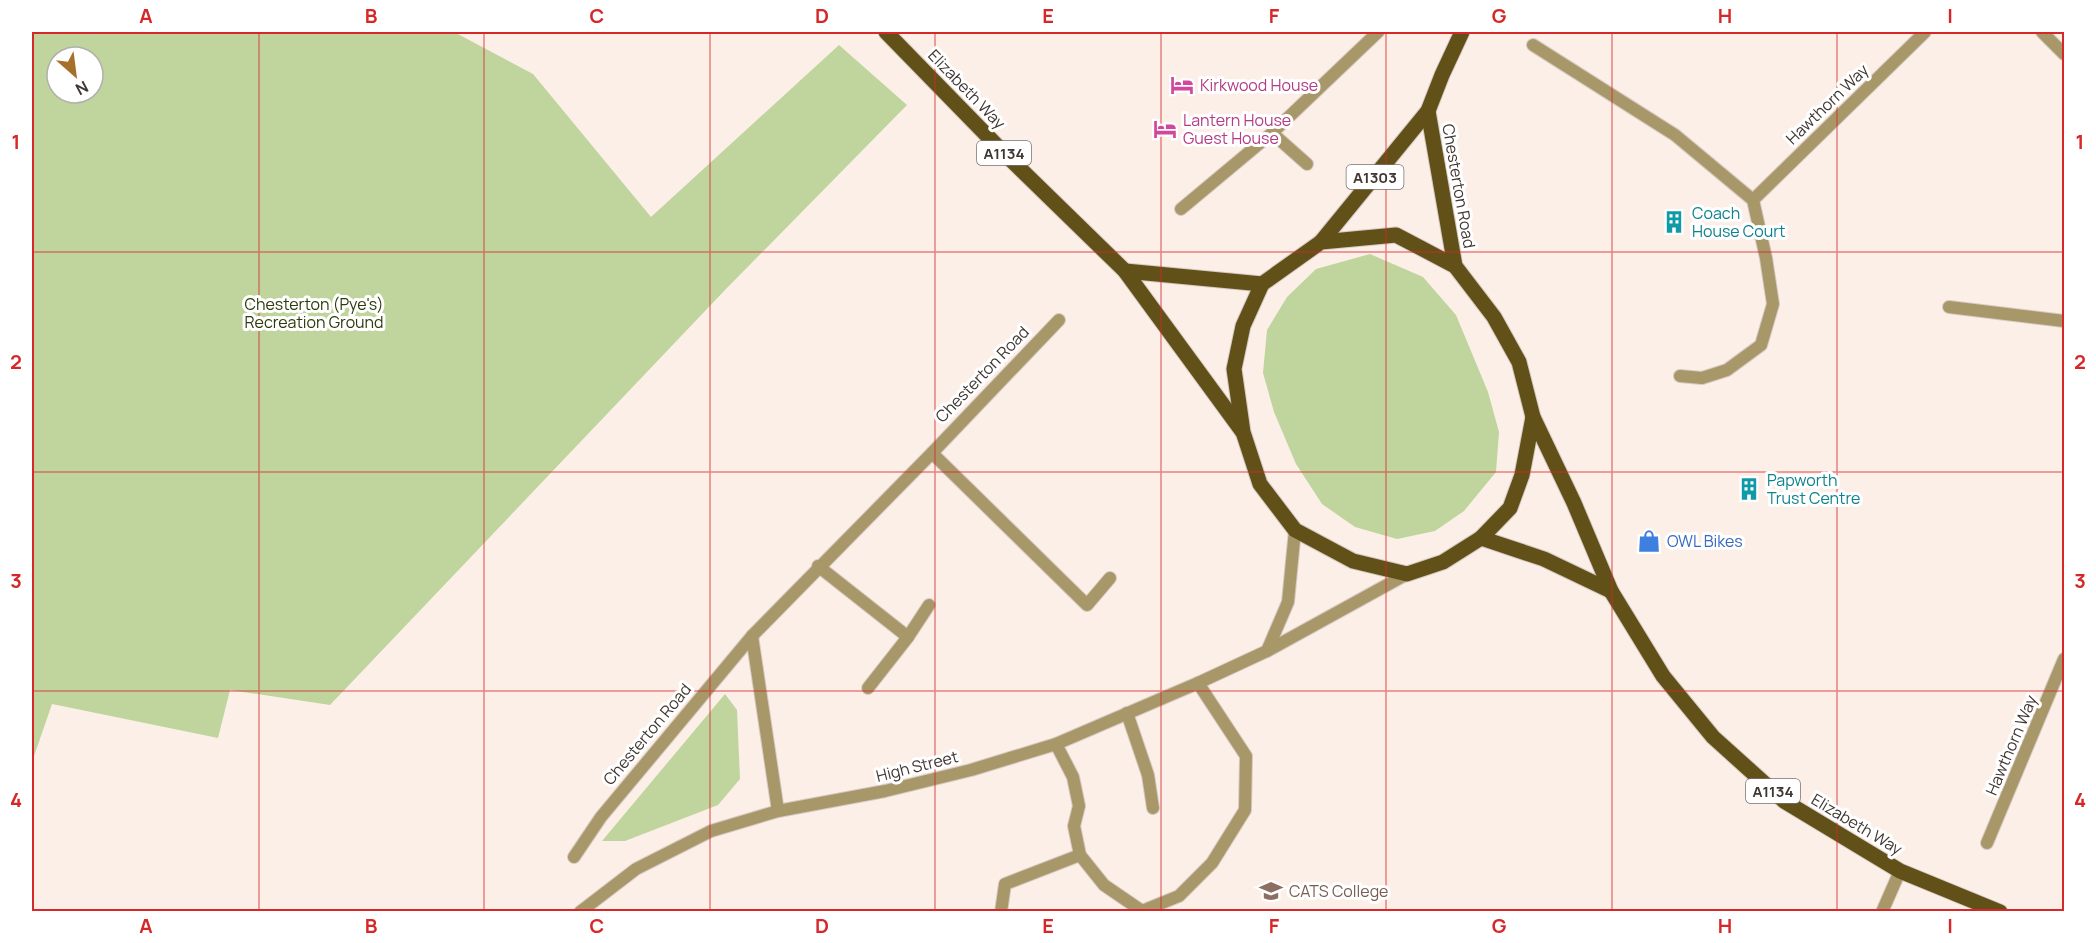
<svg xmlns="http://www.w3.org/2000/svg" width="2096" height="943" viewBox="0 0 2096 943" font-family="Manrope,sans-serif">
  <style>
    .green { fill: #bfd59d; fill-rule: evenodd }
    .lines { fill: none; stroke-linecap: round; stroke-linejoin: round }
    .service-casing { stroke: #d6cac4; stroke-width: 14 }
    .minor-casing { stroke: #d6cac4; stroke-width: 14 }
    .tertiary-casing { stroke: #d6cac4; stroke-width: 14 }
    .primary-casing { stroke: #d6cac4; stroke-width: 17 }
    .service { stroke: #a89869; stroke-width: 12 }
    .minor { stroke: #a89869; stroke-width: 12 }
    .tertiary { stroke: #a89869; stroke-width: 12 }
    .primary { stroke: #615018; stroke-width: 15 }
    .grid { fill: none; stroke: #d62828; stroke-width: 1.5; stroke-opacity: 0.55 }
    .labels { text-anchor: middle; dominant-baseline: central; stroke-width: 6; stroke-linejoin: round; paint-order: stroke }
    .shield { fill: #fff; stroke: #797370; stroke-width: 1.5 }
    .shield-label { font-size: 15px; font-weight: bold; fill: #403733 }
    .hotel-label { font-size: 16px; fill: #b23c85; stroke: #fff; text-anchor: start }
    .street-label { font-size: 16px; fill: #403733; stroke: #fff }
    .culture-label { font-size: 16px; fill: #0d838f; stroke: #fff; text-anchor: start }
    .park-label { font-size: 16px; fill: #2c3b0b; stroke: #fff }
    .shop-label { font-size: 16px; fill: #366cbe; stroke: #fff; text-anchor: start }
    .education-label { font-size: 16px; fill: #785e54; stroke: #fff; text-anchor: start }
    .neatline { fill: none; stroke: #d62828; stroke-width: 2 }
    .grid-label { font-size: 20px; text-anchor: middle; font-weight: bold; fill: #d62828 }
  </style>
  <rect width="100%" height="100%" fill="#fcefe8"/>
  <g class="green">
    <path d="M32,32H454L533,74L651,217L839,45L907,105L725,290L330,705L230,690L218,738L52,704L32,762ZM57,57H93V93H57Z"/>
    <polygon points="1370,254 1423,277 1456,315 1488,392 1499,432 1496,472 1464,511 1435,531 1397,539 1355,527 1322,504 1296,464 1274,412 1263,373 1267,330 1287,297 1316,269"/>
    <polygon points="725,694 737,710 740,779 718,805 625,841 602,841"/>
  </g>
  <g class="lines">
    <g class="service-casing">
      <g id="service">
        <polyline points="1533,45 1675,135 1753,200 1766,258 1773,304 1761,345 1727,370 1702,378 1680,376"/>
        <polyline points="1272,133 1307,164"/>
        <polyline points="1949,307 2064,321"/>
        <polyline points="1127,713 1148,775 1153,808"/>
        <polyline points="1056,744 1073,777 1079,806 1074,826 1080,855 1104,885 1142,911 1179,896 1212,863 1245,810 1246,756 1198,683"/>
        <polyline points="1001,912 1005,884 1080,855"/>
      </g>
    </g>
    <g class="minor-casing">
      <g id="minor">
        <polyline points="2042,32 2064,54"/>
        <polyline points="1753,200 1925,32"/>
        <polyline points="1181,209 1272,133 1378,32"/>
        <polyline points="932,453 1087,605 1110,578"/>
        <polyline points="818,566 908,637"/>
        <polyline points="752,636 778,811"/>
        <polyline points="868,688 908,637 929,605"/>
        <polyline points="1987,843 2064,659"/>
        <polyline points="574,857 601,817 752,636 932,453 1059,320"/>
        <polyline points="1882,912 1900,871"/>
      </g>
    </g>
    <g class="tertiary-casing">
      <g id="tertiary">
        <polyline points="1267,651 1288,602 1295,530"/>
        <polyline points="580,912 636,869 711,831 778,811 885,791 971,770 1056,744 1198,683 1267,651 1407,574"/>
      </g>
    </g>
    <g class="primary-casing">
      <g id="primary">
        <polyline points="886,32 1008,157 1125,271 1242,431"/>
        <polyline points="1428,111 1455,266"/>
        <polygon points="1396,235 1455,266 1494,317 1519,362 1533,417 1522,475 1510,508 1481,538 1443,562 1407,574 1353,561 1295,530 1260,484 1243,432 1234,369 1243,326 1262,284 1321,242"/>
        <polyline points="1321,242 1428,111 1442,75 1462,32"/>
        <polyline points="1125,271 1262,284"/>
        <polyline points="1533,417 1574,503 1611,591 1663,676 1713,737 1784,801 1900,871 2000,912"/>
        <polyline points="1481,538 1544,559 1611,591"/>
      </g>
    </g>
    <use href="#service" class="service"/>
    <use href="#minor" class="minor"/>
    <use href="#tertiary" class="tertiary"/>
    <use href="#primary" class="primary"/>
  </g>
  <path class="grid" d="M259,32V912M484,32V912M710,32V912M935,32V912M1161,32V912M1386,32V912M1612,32V912M1837,32V912M32,252H2064M32,472H2064M32,691H2064"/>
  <defs>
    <g id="hotel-bare" transform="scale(1.8)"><path d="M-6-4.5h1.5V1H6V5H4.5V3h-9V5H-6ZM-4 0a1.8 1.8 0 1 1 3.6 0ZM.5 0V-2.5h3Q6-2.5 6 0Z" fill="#d1479c" stroke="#fff" stroke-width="2.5" paint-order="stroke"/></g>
    <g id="building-bare" transform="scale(1.8)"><path d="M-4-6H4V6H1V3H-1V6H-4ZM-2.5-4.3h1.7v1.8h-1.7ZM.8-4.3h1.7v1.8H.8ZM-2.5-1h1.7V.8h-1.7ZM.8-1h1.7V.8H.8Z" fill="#0f9aa8" stroke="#fff" stroke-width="2.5" paint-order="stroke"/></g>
    <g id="shop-bare" transform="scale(1.8)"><path d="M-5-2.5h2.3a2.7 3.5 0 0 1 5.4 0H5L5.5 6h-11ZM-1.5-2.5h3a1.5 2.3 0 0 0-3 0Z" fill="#3f7fe0" stroke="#fff" stroke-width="2.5" paint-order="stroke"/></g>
    <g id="school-bare" transform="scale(1.8)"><path d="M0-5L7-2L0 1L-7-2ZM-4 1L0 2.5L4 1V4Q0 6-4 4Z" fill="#8d6e63" stroke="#fff" stroke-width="2.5" paint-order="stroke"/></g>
  </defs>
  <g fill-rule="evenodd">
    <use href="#hotel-bare" x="1182" y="85"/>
    <use href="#hotel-bare" x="1165" y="129"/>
    <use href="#building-bare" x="1674" y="222"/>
    <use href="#building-bare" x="1749" y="489"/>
    <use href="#shop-bare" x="1649" y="541"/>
    <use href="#school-bare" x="1271" y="891"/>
  </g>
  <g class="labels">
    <g class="shield">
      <rect x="977" y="141" width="54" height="24" rx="4.5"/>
      <rect x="1346.5" y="165" width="57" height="24" rx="4.5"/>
      <rect x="1746" y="779" width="54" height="24" rx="4.5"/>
    </g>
    <g class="shield-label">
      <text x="1004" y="153">A1134</text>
      <text x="1375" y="177">A1303</text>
      <text x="1773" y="791">A1134</text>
    </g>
    <g class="hotel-label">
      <text x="1200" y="85">Kirkwood House</text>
      <text x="1183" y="120">Lantern House<tspan x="1183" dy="18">Guest House</tspan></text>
    </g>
    <g class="street-label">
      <text transform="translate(967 89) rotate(46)">Elizabeth Way</text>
      <text transform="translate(1827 104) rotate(-44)">Hawthorn Way</text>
      <text transform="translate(1459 186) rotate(80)">Chesterton Road</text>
      <text transform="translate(982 374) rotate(-46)">Chesterton Road</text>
      <text transform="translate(647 734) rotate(-50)">Chesterton Road</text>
      <text transform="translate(2011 745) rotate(-67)">Hawthorn Way</text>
      <text transform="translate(917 766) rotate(-14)">High Street</text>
      <text transform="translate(1857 824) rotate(31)">Elizabeth Way</text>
    </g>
    <g class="culture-label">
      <text x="1692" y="213">Coach<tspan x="1692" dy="18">House Court</tspan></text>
      <text x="1767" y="480">Papworth<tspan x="1767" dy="18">Trust Centre</tspan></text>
    </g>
    <g class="park-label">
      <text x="314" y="304">Chesterton (Pye's)<tspan x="314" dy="18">Recreation Ground</tspan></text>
    </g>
    <g class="shop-label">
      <text x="1667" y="541">OWL Bikes</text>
    </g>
    <g class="education-label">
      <text x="1289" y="891">CATS College</text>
    </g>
  </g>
  <rect width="2096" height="943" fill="none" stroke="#ffffff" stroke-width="66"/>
  <g transform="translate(75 75) rotate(152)"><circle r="28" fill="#ffffff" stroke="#b3afad" stroke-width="1.5"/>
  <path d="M0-4.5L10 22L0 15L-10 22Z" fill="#a6702b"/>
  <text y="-9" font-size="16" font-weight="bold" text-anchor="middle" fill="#403733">N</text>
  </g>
  <rect x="33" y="33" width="2030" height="877" class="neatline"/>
  <g class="grid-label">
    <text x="146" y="23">A</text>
    <text x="371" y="23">B</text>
    <text x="597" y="23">C</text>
    <text x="822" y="23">D</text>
    <text x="1048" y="23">E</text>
    <text x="1274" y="23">F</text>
    <text x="1499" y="23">G</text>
    <text x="1725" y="23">H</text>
    <text x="1950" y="23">I</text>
    <text x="16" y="149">1</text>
    <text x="2080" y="149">1</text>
    <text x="16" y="369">2</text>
    <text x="2080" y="369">2</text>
    <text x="16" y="588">3</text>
    <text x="2080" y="588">3</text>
    <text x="16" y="807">4</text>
    <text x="2080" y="807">4</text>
    <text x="146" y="933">A</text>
    <text x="371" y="933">B</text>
    <text x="597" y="933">C</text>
    <text x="822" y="933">D</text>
    <text x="1048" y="933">E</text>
    <text x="1274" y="933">F</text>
    <text x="1499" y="933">G</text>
    <text x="1725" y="933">H</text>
    <text x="1950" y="933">I</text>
  </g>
</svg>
